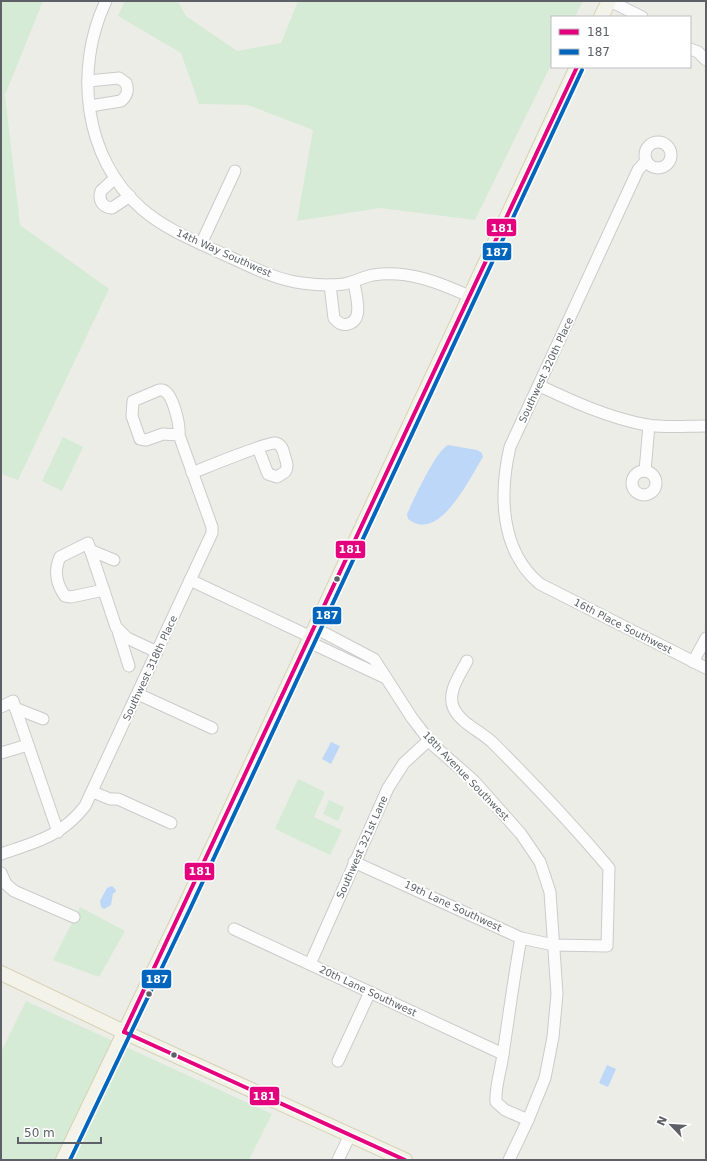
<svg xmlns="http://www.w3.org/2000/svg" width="707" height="1161" viewBox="0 0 707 1161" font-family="'DejaVu Sans',sans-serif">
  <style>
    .green { fill: #d5ebd5 }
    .water { fill: #bcd7f8 }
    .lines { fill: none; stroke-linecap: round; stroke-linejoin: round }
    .minor-casing { stroke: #cacbca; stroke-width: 13 }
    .major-casing { stroke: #d6d2b5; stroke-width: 16 }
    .minor { stroke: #fcfcfc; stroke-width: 11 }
    .major { stroke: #f3f3e9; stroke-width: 14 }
    .bus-1-casing { stroke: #fff; stroke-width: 7 }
    .bus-2-casing { stroke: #fff; stroke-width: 7 }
    .bus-1 { stroke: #e5007d; stroke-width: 4 }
    .bus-2 { stroke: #0065bd; stroke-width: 4 }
    .bus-dot { fill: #5d6067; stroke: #fff; stroke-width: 1.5 }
    .labels { text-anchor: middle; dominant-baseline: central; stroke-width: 4; stroke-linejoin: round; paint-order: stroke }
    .street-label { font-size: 10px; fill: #5d6067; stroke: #fff }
    .line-badge { stroke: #fff; stroke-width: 1.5 }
    .badge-label { font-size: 11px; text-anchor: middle; font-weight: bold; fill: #fff }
  </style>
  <rect width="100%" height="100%" fill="#edede8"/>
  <g class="green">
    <polygon points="1,1 43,1 5,95 20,225 109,289 18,480 1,474"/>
    <polygon points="125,1 178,1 186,16 237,51 281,43 298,1 583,1 575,17 552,17 552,63 475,220 380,208 297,221 313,130 248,105 199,104 181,53 118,16"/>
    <polygon points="63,437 83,447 62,491 42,481"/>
    <polygon points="298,779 325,792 314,817 342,830 330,855 275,829"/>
    <polygon points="329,800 344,807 338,821 323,814"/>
    <polygon points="80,907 125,931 99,977 53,960"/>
    <polygon points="26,1001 272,1114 249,1160 1,1160 1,1052"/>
  </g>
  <g class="water">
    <path d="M448,445L477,450L482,453L483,457C469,479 439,544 408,519L407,514C414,499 435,452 448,445Z"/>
    <polygon points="331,742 340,746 331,764 322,759"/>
    <polygon points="112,886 116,890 115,893 113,893 111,905 104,909 101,907 100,901 107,888"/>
    <polygon points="607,1065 616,1069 608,1087 599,1083"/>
  </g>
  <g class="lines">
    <g class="minor-casing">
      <g id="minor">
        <path d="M106,1C74,68 83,158 142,209C165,229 195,241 223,254C248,265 275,280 302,283C316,285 330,286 344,284C354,282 363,277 373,275C408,270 438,282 469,296"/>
        <polyline points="610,1 642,17"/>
        <polyline points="690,49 698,52 706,60"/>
        <path d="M88,81L119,78L126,83C129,91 127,96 121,101L90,106"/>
        <circle cx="658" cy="155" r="13"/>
        <path d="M646,161L638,170L510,447C499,494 500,551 540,584L706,668"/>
        <path d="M115,178L101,191C98,200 102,207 112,208L130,196"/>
        <polyline points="201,244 235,171"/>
        <path d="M330,285L334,318C338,323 342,326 348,324C365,320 355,293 354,282"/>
        <path d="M540,386C574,402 609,418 647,425C666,428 687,426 706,426"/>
        <polyline points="645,471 649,425"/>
        <circle cx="644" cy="483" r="12"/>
        <path d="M192,473C204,468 268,442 275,443C281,444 283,449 284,454C286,461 289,466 285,472L277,477L268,474L258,448"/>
        <polyline points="90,550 114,560"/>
        <polyline points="190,580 311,637"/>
        <path d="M104,590L71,597L65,596C56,584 54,570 60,557L88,543L116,627L127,638L157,652"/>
        <polyline points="315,628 374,659 412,718 432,744 474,781 521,834 540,862 550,892 557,994 553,1037 545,1078 528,1120 509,1160"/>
        <polyline points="118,631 129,666"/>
        <polyline points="309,642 386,678"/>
        <polyline points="693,662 706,638"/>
        <polyline points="138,694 212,728"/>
        <polyline points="1,707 13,701 58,832"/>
        <polyline points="15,708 43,719"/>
        <polyline points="1,753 28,745"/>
        <polyline points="93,792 110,799 118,799 171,823"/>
        <path d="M1,854C36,842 62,836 85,806L212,533V527L179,435C180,424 173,394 163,390H159L133,401L132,416L140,439L146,440L163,434L179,435"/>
        <path d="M354,862L521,938L554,945L607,946L609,868C573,825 533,783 493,743C482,732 462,724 454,709C446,693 460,675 467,661"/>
        <polyline points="1,873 6,884 14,891 74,917"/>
        <polyline points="234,929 503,1054"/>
        <path d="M521,938C514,976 509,1015 503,1054C501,1071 495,1085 496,1102L505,1110L528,1120"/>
        <polyline points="310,964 388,788 404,763 429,740"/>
        <polyline points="338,1061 370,992"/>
        <polyline points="338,1160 350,1135"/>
      </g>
    </g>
    <g class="major-casing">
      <g id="major">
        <polyline points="601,17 609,1"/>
        <polyline points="1,973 124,1032 405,1160"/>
        <polyline points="63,1160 185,906 577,67"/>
      </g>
    </g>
    <use href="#minor" class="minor"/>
    <use href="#major" class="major"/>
    <g class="bus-1-casing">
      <g id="bus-1">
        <polyline points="124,1032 577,67"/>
        <polyline points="124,1032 405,1160"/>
      </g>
    </g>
    <g class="bus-2-casing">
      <polyline id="bus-2" points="70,1160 190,909 582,70"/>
    </g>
    <use href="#bus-1" class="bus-1"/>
    <use href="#bus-2" class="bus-2"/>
  </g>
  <g class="bus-dot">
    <circle cx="337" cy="579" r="3.5"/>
    <circle cx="149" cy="994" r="3.5"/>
    <circle cx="174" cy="1055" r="3.5"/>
  </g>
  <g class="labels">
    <g class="street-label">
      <text transform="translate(224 253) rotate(24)">14th Way Southwest</text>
      <text transform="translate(546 370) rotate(-65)">Southwest 320th Place</text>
      <text transform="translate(623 626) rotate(27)">16th Place Southwest</text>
      <text transform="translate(150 668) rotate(-65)">Southwest 318th Place</text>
      <text transform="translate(466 776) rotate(46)">18th Avenue Southwest</text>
      <text transform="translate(362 847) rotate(-66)">Southwest 321st Lane</text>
      <text transform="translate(453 906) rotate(25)">19th Lane Southwest</text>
      <text transform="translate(368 991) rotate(25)">20th Lane Southwest</text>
    </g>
  </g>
  <g class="line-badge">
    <rect x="486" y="218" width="31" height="19" rx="4" fill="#e5007d"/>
    <rect x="482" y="242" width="30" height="19" rx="4" fill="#0065bd"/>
    <rect x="335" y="540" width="31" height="19" rx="4" fill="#e5007d"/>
    <rect x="312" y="606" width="30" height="19" rx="4" fill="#0065bd"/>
    <rect x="184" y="862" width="31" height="19" rx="4" fill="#e5007d"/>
    <rect x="141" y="969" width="31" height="20" rx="4" fill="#0065bd"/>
    <rect x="249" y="1086" width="31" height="20" rx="4" fill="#e5007d"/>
  </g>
  <g class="badge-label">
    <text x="502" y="232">181</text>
    <text x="497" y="256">187</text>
    <text x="350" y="553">181</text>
    <text x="327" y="619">187</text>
    <text x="200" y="875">181</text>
    <text x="157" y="983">187</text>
    <text x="264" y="1100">181</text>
  </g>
  <rect width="707" height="1161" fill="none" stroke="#5d6067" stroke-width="4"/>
  <rect x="551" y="16" width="140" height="52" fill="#ffffff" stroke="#bebfc2"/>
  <rect x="559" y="29" width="20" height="6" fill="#e5007d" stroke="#bebfc2"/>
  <text x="587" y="36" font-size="12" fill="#5d6067">181</text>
  <rect x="559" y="49" width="20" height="6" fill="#0065bd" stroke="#bebfc2"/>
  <text x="587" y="56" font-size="12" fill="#5d6067">187</text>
  <g transform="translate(671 1125) rotate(295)" stroke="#ffffff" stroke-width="3" paint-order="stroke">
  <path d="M0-3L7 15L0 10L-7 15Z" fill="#5d6067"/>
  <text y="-6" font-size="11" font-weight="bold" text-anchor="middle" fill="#5d6067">N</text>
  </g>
  <path d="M18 1137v6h83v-6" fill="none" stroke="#5d6067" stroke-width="2"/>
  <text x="24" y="1137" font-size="12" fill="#5d6067" stroke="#ffffff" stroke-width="3" paint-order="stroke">50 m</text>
</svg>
